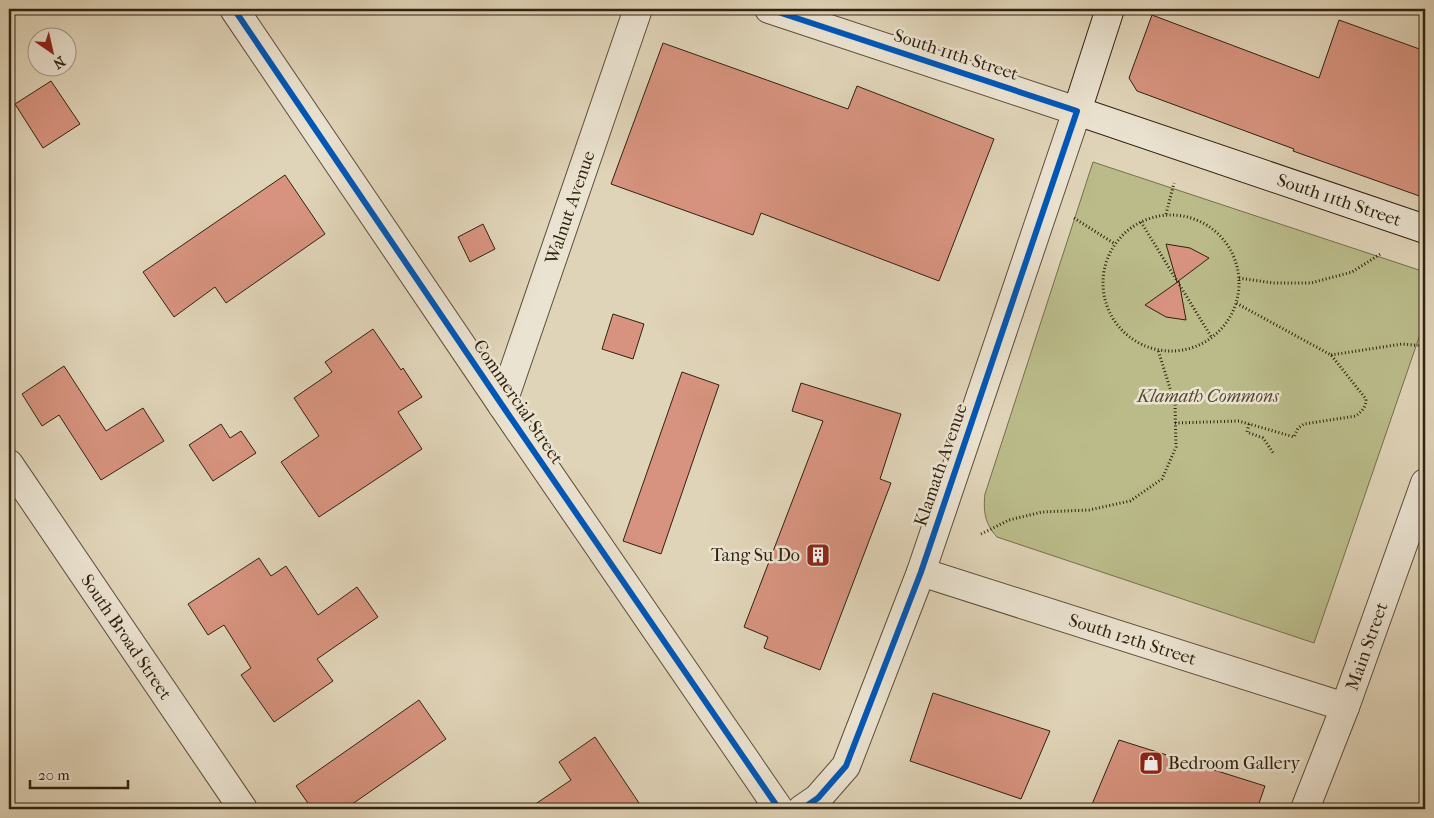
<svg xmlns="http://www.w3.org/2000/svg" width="1434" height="818" viewBox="0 0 1434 818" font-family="'IM FELL French Canon',serif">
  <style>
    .green { fill: #babb89; stroke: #766e4c }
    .building { fill: #d7937f; stroke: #31220f }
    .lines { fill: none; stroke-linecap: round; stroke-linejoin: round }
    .minor-casing { stroke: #5d4e39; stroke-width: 30 }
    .tertiary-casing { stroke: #5d4e39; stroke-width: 30 }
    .secondary-casing { stroke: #31220f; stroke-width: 30 }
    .path { stroke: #31220f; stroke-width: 3; stroke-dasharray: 1 2.5; stroke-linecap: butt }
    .minor { stroke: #ebe3d1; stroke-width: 28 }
    .tertiary { stroke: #ebe3d1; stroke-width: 28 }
    .secondary { stroke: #ebe3d1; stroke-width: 28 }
    .cycleway-casing { stroke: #ebe3d1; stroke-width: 9 }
    .cycleway { stroke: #0057b8; stroke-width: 6 }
    .labels { text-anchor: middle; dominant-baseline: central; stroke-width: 5; stroke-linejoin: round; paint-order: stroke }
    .street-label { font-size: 18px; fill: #31220f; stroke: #ebe3d1 }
    .park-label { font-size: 18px; font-style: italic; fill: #53482e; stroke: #ebe3d1 }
    .poi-label { font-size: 18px; fill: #31220f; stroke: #ebe3d1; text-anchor: end }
  </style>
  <rect width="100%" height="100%" fill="#e0d4b8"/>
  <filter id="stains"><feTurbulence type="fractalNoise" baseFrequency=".004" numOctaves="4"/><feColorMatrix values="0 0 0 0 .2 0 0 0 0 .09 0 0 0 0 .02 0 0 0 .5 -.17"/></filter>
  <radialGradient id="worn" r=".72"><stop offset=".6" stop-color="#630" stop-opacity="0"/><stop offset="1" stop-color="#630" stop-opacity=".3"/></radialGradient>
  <path class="green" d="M1093,162L1425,272V320L1314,643L997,537C985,524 983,511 985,494Z"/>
  <g class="building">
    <polygon points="1152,15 1319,78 1339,20 1425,51 1425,198 1293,151 1294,149 1137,91 1129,78"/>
    <polygon points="663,43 848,109 857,86 994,139 939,281 761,213 753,235 611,184"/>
    <polygon points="51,81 80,124 43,148 15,104"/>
    <polygon points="285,175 325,234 226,303 215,287 174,317 143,272"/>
    <polygon points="483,224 495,249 470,262 458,237"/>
    <polygon points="1166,244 1190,248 1209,258 1177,282"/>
    <polygon points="1179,281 1186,320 1166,317 1145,305"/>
    <polygon points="613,314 644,324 633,359 602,349"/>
    <polygon points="373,329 401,370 403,368 422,397 398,412 422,449 319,517 281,462 319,436 294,398 332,372 325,362"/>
    <polygon points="64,366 106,431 143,408 164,441 101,480 59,415 42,426 22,394"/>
    <polygon points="682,372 719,385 661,554 623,541"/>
    <polygon points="801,383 901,414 880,479 891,483 820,670 764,648 768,637 744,627 823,421 792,411"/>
    <polygon points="221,424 230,438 241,431 256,453 213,481 189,445"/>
    <polygon points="259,558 271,576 286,566 318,615 357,587 378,617 317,659 333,681 274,722 241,675 251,668 224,625 208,635 188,604"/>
    <polygon points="933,693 1050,731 1021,799 910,761"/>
    <polygon points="419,700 446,739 345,809 312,809 296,786"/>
    <polygon points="595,737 643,809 528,809 571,780 559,762"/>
    <polygon points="1119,740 1265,786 1257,809 1090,809"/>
  </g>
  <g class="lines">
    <g class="minor-casing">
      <g id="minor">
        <polyline points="234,9 502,405 779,809"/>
        <polyline points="769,9 1077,111"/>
        <path id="s1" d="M502,405L638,9"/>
        <path id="s2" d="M9,464L243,809"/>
      </g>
    </g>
    <g class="tertiary-casing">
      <g id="tertiary">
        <path id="s3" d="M921,572L1345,707"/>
        <polyline points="802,809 818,798 846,766 921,572 1077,111"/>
        <path id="s4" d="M1305,809L1345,707L1425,483"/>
      </g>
    </g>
    <g class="secondary-casing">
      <g id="secondary">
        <path id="s5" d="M1110,9L1077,111L1425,229"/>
      </g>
    </g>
    <g class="path">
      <polyline points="1166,214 1174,183"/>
      <circle cx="1171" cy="283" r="68"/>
      <polyline points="1074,218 1115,244"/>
      <polyline points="1141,222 1212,338"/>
      <polyline points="1239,278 1273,283 1311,283 1352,272 1382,253"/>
      <polyline points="1331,355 1402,344 1425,346"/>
      <path d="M1175,423L1239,421L1294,437L1298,428L1304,424L1356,416C1362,411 1366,407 1366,399L1331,355L1236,303"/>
      <polyline points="1249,424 1247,432 1263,438 1274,454"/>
      <polyline points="981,534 1009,520 1042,512 1089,510 1130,501 1162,479 1176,447 1175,404 1158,350"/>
    </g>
    <use href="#minor" class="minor"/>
    <use href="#tertiary" class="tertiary"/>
    <use href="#secondary" class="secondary"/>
    <g class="cycleway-casing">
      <g id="cycleway">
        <polyline points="234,9 502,405 779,809"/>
        <polyline points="769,9 1077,111 921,572 846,766 818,798 802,809"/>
      </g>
    </g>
    <use href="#cycleway" class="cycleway"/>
  </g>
  <defs>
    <g id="building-square" transform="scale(1.25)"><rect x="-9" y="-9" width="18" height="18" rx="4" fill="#8f2418" stroke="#ebe3d1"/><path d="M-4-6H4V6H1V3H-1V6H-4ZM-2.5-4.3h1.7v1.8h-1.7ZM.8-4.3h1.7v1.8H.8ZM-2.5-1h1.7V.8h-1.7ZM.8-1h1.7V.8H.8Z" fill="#fff"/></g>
    <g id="shop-square" transform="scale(1.25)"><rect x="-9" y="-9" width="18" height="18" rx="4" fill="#8f2418" stroke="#ebe3d1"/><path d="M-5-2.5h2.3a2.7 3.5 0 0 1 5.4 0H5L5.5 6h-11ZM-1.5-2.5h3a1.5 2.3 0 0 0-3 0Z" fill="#fff"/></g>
  </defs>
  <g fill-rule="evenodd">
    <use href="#building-square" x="818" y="555"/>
    <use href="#shop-square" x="1151" y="763"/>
  </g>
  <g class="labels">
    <g class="street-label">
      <text transform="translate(956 55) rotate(18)">South 11th Street</text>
      <text stroke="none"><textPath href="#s5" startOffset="384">South 11th Street</textPath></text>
      <text stroke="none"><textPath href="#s1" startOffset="209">Walnut Avenue</textPath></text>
      <text transform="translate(518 402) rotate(56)">Commercial Street</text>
      <text transform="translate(941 465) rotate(-71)">Klamath Avenue</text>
      <text stroke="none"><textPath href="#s2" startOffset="209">South Broad Street</textPath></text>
      <text stroke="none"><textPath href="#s3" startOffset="222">South 12th Street</textPath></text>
      <text stroke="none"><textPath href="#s4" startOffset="174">Main Street</textPath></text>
    </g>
    <g class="park-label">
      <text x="1208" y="396">Klamath Commons</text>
    </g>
    <g class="poi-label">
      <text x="800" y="555">Tang Su Do</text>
      <text x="1168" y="763" text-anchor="start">Bedroom Gallery</text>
    </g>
  </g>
  <rect width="1434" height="818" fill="none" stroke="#e0d4b8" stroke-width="30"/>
  <rect x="10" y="10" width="1414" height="798" fill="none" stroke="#31220f" stroke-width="2.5"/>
  <rect x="15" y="15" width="1404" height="788" fill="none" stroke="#31220f"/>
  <g transform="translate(52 52) rotate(146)"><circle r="24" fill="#ebe3d1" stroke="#a19683"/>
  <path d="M0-4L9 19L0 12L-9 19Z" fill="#8f2418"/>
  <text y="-8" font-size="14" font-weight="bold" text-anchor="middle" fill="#31220f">N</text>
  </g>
  <path d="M30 780v8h98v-8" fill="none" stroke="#31220f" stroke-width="2.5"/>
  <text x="38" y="780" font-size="15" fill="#31220f" stroke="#ebe3d1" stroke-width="4" paint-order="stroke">20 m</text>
  <rect width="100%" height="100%" filter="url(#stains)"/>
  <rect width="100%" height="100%" fill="url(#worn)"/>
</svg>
